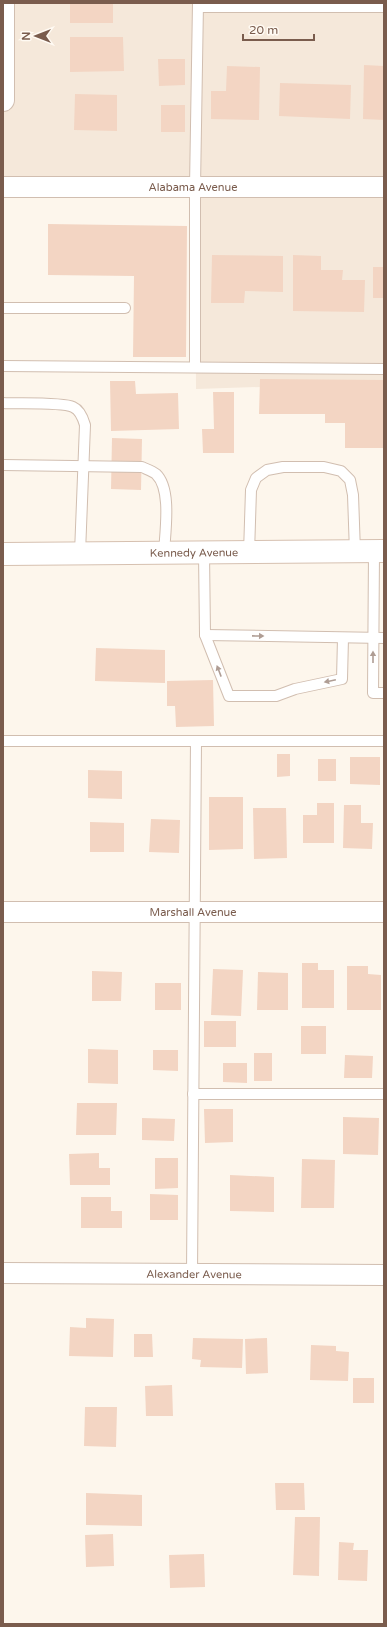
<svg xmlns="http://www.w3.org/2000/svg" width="387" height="1627" viewBox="0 0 387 1627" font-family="'Varela Round',sans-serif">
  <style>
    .residential { fill: #f5e8da }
    .building { fill: #f3d5c3 }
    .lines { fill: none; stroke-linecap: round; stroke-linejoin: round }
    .service-casing { stroke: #d1beb0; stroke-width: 12 }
    .minor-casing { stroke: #d1beb0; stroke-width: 22 }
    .tertiary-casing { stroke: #d1beb0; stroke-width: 24 }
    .secondary-casing { stroke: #d6c0b0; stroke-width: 24 }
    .service { stroke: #fff; stroke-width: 10 }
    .minor { stroke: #fff; stroke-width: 20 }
    .tertiary { stroke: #fff; stroke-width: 22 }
    .secondary { stroke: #fff; stroke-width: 22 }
    .oneway { fill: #af9d94 }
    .labels { text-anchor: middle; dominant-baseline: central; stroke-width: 3; stroke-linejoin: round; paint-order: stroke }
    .street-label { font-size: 11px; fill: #7a5c4d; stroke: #fffaf3 }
  </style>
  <rect width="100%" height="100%" fill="#fdf6ec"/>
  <polygon class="residential" points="4,3 384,3 384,383 196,389 195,187 3,187"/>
  <g class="building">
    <rect x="70" y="3" width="43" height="20"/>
    <polygon points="70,37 123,37 124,71 70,72"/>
    <polygon points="158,59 185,59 185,85 159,86"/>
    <polygon points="364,65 384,66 384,120 363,119"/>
    <polygon points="227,66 260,67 259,120 211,119 211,91 226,91"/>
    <polygon points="280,83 351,85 350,119 279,116"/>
    <polygon points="75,94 117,95 117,131 74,130"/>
    <rect x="161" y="105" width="24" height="27"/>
    <polygon points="48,224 187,226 186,357 133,357 134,276 48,275"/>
    <polygon points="212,255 283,256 283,292 245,291 244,303 211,303"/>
    <polygon points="293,255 321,256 321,270 343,270 342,280 365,280 364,312 293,311"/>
    <rect x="373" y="267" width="11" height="31"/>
    <polygon points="260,379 384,380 384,448 345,448 345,423 325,423 325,414 259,414"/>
    <polygon points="110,381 135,381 136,394 178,393 179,429 111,431"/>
    <polygon points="213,392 234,392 234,453 203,453 202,429 214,429"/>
    <polygon points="112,438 142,439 141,490 111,489"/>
    <polygon points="96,648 165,650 165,683 95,681"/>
    <polygon points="213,680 214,726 176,727 175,706 167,706 167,681"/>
    <polygon points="277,754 290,754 290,776 277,777"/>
    <polygon points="350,757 380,757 380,785 350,784"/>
    <rect x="318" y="759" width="18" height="22"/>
    <polygon points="88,770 122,771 122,799 88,798"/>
    <polygon points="209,797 243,797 243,849 209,850"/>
    <polygon points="317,803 334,803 334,843 303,843 303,815 317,815"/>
    <polygon points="344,805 361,805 361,823 373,823 372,849 343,848"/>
    <polygon points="253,808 286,808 287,858 254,859"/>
    <polygon points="151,819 180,820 179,853 149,852"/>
    <polygon points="90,822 124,823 124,852 90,852"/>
    <polygon points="302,963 318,963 318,970 334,970 334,1008 302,1008"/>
    <polygon points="347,966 368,966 368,974 381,975 381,1010 347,1010"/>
    <polygon points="213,969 243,970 241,1016 211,1015"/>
    <polygon points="92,971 122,972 121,1001 92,1001"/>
    <polygon points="258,972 288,973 288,1010 257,1010"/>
    <rect x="155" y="983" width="26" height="27"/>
    <rect x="204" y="1021" width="32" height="26"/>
    <rect x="301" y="1026" width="25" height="28"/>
    <polygon points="88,1049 118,1050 118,1084 88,1083"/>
    <polygon points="153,1050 178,1050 178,1071 153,1070"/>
    <rect x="254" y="1053" width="18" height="28"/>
    <polygon points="345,1055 373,1056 372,1078 344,1078"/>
    <polygon points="223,1063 247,1063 247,1083 223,1082"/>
    <polygon points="77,1103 117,1103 116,1135 76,1135"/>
    <polygon points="204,1109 233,1109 233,1142 205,1143"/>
    <polygon points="343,1117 379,1118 378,1155 343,1154"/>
    <polygon points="142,1118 175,1119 174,1141 142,1140"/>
    <polygon points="99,1153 99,1168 110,1168 110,1185 70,1185 69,1154"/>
    <polygon points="155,1158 178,1158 178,1188 155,1189"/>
    <polygon points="302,1159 335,1160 334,1208 301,1208"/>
    <polygon points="230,1175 274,1177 274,1212 230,1211"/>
    <polygon points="150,1194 178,1195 178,1220 150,1220"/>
    <polygon points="81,1197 111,1197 111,1211 122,1211 122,1228 81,1228"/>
    <polygon points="86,1318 114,1319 113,1357 69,1356 70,1327 86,1328"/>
    <polygon points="134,1334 152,1334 153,1357 134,1357"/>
    <polygon points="193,1338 243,1339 242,1368 200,1367 201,1360 192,1359"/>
    <polygon points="267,1338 268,1373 246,1374 245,1339"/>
    <polygon points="311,1345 336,1346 336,1351 349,1352 348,1381 310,1380"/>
    <rect x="353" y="1378" width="21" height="25"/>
    <polygon points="172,1385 173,1416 146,1416 145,1386"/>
    <polygon points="85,1407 117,1407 116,1447 84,1446"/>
    <polygon points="275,1483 304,1483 305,1510 276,1510"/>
    <polygon points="86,1493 142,1495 142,1526 86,1525"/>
    <polygon points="295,1517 320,1517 319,1576 293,1575"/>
    <polygon points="113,1534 114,1566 86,1567 85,1535"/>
    <polygon points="339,1542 354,1543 353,1550 368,1550 367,1581 338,1580"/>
    <polygon points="204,1554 205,1587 170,1588 169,1555"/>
  </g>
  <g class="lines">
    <g class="service-casing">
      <g id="service">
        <polyline points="198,7 384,7"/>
        <polyline points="3,308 125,308"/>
        <polyline points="3,366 384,369"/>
        <polyline points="195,367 195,187 198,3"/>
        <path d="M3,403C17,404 62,402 73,407C80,410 83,418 85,425L80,553"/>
        <path d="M3,465L142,467C146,469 152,471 156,474C172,489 165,532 164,553"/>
        <polyline points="374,552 373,693 384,693"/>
        <polyline points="204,553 205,635 229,696 276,696 295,689 342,679 343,638"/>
        <polyline points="249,553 251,490 256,478 267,470 283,467 324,467 341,471 350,480 353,495 355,552"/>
        <polyline points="205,635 384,638"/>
        <polyline points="3,741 384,741"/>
        <polyline points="193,1094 384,1094"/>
        <polyline points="192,1274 196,741"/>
      </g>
    </g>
    <g class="minor-casing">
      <g id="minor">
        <path id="s1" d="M3,187H384"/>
        <path id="s2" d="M3,912H384"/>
        <path id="s3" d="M3,1273L384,1275"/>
      </g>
    </g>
    <g class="tertiary-casing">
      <polyline id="tertiary" points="3,100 3,3"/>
    </g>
    <g class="secondary-casing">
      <g id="secondary">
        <path id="s4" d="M3,554L384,551"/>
      </g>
    </g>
    <use href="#service" class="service"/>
    <use href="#minor" class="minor"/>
    <use href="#tertiary" class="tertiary"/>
    <use href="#secondary" class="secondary"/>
  </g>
  <defs><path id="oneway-solid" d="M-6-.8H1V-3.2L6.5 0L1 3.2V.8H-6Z"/></defs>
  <g class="oneway">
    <use href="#oneway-solid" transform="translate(258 636) rotate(1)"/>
    <use href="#oneway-solid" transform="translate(373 657) rotate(-90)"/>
    <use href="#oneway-solid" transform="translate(219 671) rotate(-111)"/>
    <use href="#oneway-solid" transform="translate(330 681) rotate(168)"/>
  </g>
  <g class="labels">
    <g class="street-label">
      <text stroke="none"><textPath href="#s1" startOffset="190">Alabama Avenue</textPath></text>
      <text stroke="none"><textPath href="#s4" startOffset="191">Kennedy Avenue</textPath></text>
      <text stroke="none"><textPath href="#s2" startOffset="190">Marshall Avenue</textPath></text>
      <text stroke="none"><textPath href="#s3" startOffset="191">Alexander Avenue</textPath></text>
    </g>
  </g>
  <rect width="387" height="1627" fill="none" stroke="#7a5c4d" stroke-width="8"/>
  <g transform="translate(36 36) rotate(270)" stroke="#fffaf3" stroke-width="3" paint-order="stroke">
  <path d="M0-3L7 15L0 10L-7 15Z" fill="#7a5c4d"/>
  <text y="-6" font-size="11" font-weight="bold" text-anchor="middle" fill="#7a5c4d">N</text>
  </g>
  <path d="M243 34v6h71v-6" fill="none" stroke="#7a5c4d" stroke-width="2"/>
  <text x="249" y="34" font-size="12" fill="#7a5c4d" stroke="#fffaf3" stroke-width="3" paint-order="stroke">20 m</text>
</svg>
